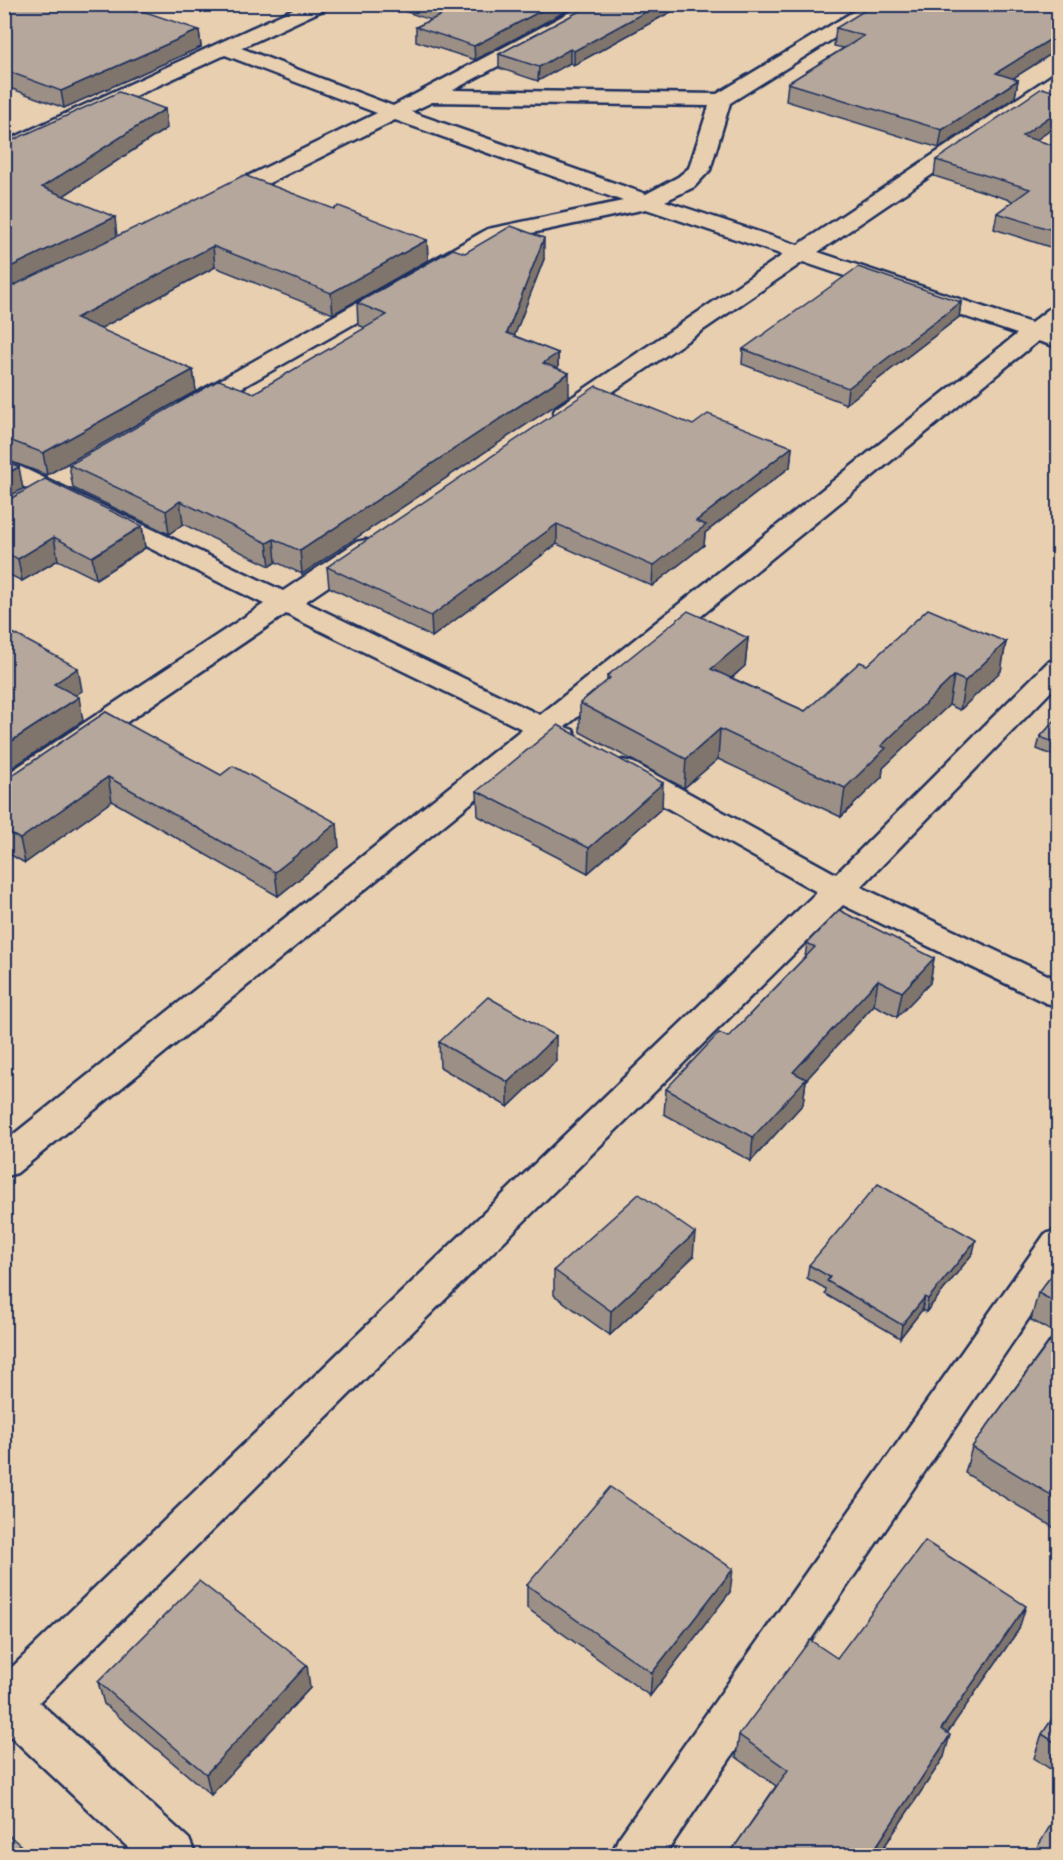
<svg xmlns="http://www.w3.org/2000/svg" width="1063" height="1860" viewBox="0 0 1063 1860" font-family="Mynerve,sans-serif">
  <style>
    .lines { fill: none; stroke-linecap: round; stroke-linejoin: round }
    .street-casing { stroke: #1b2f5e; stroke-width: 5 }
    .street { fill: #e8cfb0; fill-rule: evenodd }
    .wall { fill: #9c9086; stroke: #1b2f5e; stroke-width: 1.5 }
    .shaded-wall { fill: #7f756d; stroke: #1b2f5e; stroke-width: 1.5 }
    .building { fill: #b5a79c; stroke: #1b2f5e; stroke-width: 1.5 }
  </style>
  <rect width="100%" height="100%" fill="#e8cfb0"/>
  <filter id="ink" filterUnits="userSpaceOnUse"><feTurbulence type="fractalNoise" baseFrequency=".0167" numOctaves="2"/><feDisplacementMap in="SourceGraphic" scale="12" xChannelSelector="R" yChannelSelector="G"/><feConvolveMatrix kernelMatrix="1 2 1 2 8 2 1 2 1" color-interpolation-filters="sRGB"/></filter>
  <g filter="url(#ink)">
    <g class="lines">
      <g class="street-casing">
        <g id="street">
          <path d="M304,4H329L327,8L241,48L393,106L585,4H609L607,8L453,90L717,94L866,4H889L730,103L710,170L694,187L665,201L798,245L1051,76L1058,74V89L818,252L1031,323L1050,308L1058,306V324L1051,330L1058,333V343L1051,345L1038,341L565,727L573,730L577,737L573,744L562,746L547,741L17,1173L4,1177V1142L522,729L286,614L15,798L4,801V776L264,604L4,477V459L283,591L356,542L366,540L376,542L380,548L376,554L305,602L540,715L1017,334L803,262L574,418L565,420L556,418L553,413L556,408L783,255L646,209L503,239L199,412L190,414L181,412L178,407L181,402L488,229L623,201L395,120L225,205L217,206L209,205L206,200L209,195L377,113L225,55L4,156V142ZM432,102L709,106L689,168L678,177L646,194L411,112Z"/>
          <polygon points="1058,659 1058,684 861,887 1058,980 1058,1006 1046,1003 843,905 39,1702 189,1839 196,1856 137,1856 4,1730 4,1675 817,892 612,777 608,770 612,763 623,760 634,763 836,874 1048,662"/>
          <polygon points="1058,1230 1058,1275 664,1856 611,1856 618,1839 1045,1234"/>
        </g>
      </g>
      <use href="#street" class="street"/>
    </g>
    <g class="wall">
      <polygon points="4,4 135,12 199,30 201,47 64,108 4,86"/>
      <polygon points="383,4 579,4 475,60 416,41 416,27 431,20"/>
      <polygon points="593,4 685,4 574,65 570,63 538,81 499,68 499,54"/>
      <polygon points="1059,4 1059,49 1013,78 1018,80 1015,97 939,148 786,101 788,83 844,48 834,46 836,28"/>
      <polygon points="1059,93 1059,124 1036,140 1059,147 1059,250 994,229 997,213 1013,201 934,176 936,160"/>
      <polygon points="167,128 63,196 117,236 141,227 334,209 427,240 428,260 333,314 215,267 99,329 193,370 196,391 47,475 4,459 4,144"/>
      <polygon points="465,253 544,259 514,336 558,353 558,369 569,396 302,574 276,562 270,566 183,524 169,534 73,488 69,465 254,393 366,328 358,325 357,303"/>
      <polygon points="961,302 959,317 846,404 742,364 743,349"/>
      <polygon points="693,425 792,447 790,467 705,533 704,545 652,586 557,544 432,637 329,587 327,567"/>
      <polygon points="4,499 142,526 145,548 96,579 58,560 22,581 4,572"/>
      <polygon points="748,638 745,666 732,678 805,711 867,665 1006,642 1001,671 960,710 949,705 883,768 882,777 841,817 718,759 684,788 580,732 580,703 607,681 607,676"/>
      <polygon points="106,712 339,847 278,896 112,801 25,863 4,851 4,777 11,776"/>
      <polygon points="1059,716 1059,758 1037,749 1040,737"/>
      <polygon points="477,791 662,808 588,873 478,816"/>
      <polygon points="807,943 934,958 930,983 897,1017 874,1005 806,1080 803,1104 751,1161 664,1114 666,1089 728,1037 805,957"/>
      <polygon points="439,1042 556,1061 508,1107 440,1067"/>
      <polygon points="973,1253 926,1312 922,1310 900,1338 825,1294 826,1289 807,1278 809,1265"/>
      <polygon points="693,1257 610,1335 554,1295 554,1270"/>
      <polygon points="1059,1266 1059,1531 965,1473 972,1447 1055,1333 1031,1320 1038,1293"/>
      <polygon points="527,1585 730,1592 650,1696 527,1608"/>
      <polygon points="1019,1629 947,1733 944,1757 878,1856 728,1856 776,1786 736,1757 739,1735 837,1658"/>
      <polygon points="98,1682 310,1688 211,1795 104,1704"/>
      <polygon points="1059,1709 1059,1775 1034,1758 1042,1734"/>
    </g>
    <g class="shaded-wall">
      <polygon points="4,4 18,4 4,10"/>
      <polygon points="554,4 579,4 475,60 474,46"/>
      <polygon points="660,4 685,4 574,65 574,51"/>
      <polygon points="199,30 201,47 64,108 61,91"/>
      <polygon points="1059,34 1059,49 993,91 996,73"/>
      <polygon points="570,49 570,63 538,81 539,67"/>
      <polygon points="1018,80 1015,97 939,148 942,130"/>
      <polygon points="165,109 167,128 45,208 42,187"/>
      <polygon points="1059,110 1059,124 1019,152 1022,136"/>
      <polygon points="115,217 117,237 4,292 4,270"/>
      <polygon points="544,238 544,259 507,355 507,333"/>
      <polygon points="427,240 428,260 333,314 331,293"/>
      <polygon points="213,246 215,267 79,340 76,318"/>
      <polygon points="961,302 959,317 846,404 848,388"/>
      <polygon points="558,353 558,375 543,363"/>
      <polygon points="193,370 196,391 47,475 43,453"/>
      <polygon points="569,373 569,396 302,574 300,551"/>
      <polygon points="792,447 790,467 705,533 704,545 652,586 653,566 696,521"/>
      <polygon points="19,467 23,489 4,499 4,475"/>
      <polygon points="180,501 183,524 169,534 166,511"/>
      <polygon points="557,524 557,544 432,637 431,616"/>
      <polygon points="142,526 145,548 96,579 92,557"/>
      <polygon points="54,537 58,560 22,581 18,559"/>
      <polygon points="274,539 276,562 270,566 267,543"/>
      <polygon points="748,638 745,666 709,697 711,669"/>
      <polygon points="1006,642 1001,671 960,710 965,681"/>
      <polygon points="78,668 82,691 58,707 54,684"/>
      <polygon points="954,676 949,705 883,768 882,777 841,817 845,788 881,746"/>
      <polygon points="79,697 83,721 4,773 4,746"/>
      <polygon points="720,729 718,759 684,788 686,759"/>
      <polygon points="108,777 112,801 25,863 20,839"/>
      <polygon points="663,783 662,808 588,873 589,848"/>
      <polygon points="337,823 339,847 278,896 275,872"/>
      <polygon points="934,958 930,983 897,1017 902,992"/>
      <polygon points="878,980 874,1005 806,1080 803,1104 751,1161 753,1137 793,1072"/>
      <polygon points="556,1036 556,1061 508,1107 508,1082"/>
      <polygon points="695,1233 693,1257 610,1335 611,1311"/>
      <polygon points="976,1240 973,1253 926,1312 928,1299"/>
      <polygon points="925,1297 922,1310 900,1338 902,1325"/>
      <polygon points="733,1569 730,1592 650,1696 652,1673"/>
      <polygon points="1026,1606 1019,1629 935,1751 941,1729"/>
      <polygon points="307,1665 310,1688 211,1795 206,1774"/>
      <polygon points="950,1735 944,1757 878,1856 870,1856"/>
    </g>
    <g class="building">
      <polygon points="19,4 112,4 135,12 140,10 199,30 61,91 4,70 4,10"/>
      <polygon points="425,4 554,4 474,46 416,27 448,12"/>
      <polygon points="593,4 660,4 574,51 570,49 539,67 499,54"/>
      <polygon points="875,4 1059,4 1059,34 996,73 1018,80 942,130 788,83 864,36 836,28"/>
      <polygon points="1042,88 1059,93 1059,110 1022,136 1059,147 1059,232 997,213 1030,189 936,160"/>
      <polygon points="119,92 165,109 42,187 115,217 4,270 4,144"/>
      <polygon points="244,175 334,209 339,206 427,240 331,293 213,246 76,318 193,370 43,453 4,438 4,290 138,226 141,227"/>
      <polygon points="511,226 544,238 507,333 558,353 543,363 569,373 300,551 274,539 267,543 180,501 166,511 69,465 219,380 254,393 387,315 357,303 453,249 465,253"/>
      <polygon points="858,267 961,302 848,388 743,349"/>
      <polygon points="596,386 693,425 708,414 792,447 696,521 706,525 653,566 557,524 431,616 327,567"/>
      <polygon points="4,460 19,467 4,475"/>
      <polygon points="45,479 142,526 92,557 54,537 18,559 4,552 4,499 10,499"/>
      <polygon points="928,609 1006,642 965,681 954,676 881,746 886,748 845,788 720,729 686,759 580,703 610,678 607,676 688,611 748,638 711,669 805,711 860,662 867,665"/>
      <polygon points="9,631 78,668 54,684 79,697 4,746 4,633"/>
      <polygon points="106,712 221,775 233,766 337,823 275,872 108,777 20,839 4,830 4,777 11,776"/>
      <polygon points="1059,716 1059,744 1040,737"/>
      <polygon points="558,725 663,783 589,848 477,791"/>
      <polygon points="839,910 934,958 902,992 878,980 793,1072 806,1079 753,1137 666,1089 719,1033 728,1037 815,947 807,943"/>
      <polygon points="488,997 556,1036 508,1082 439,1042"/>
      <polygon points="878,1184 976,1240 928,1299 925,1297 902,1325 827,1281 830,1277 809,1265"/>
      <polygon points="639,1194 695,1233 611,1311 554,1270"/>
      <polygon points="1059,1266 1059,1304 1038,1293"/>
      <polygon points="1059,1329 1059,1500 972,1447"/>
      <polygon points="610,1487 733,1569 652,1673 527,1585"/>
      <polygon points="925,1541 1026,1606 941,1729 950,1735 870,1856 728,1856 788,1770 739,1735 810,1640 837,1658"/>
      <polygon points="199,1581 307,1665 206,1774 98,1682"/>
      <polygon points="1059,1709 1059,1745 1042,1734"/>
      <polygon points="1059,1811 1059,1856 1032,1856"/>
      <polygon points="4,1831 33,1856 4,1856"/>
    </g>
  </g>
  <rect width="1063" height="1860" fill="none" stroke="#e8cfb0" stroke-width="24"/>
  <rect x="12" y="12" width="1039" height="1836" fill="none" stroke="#1b2f5e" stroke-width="2" filter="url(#ink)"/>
</svg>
